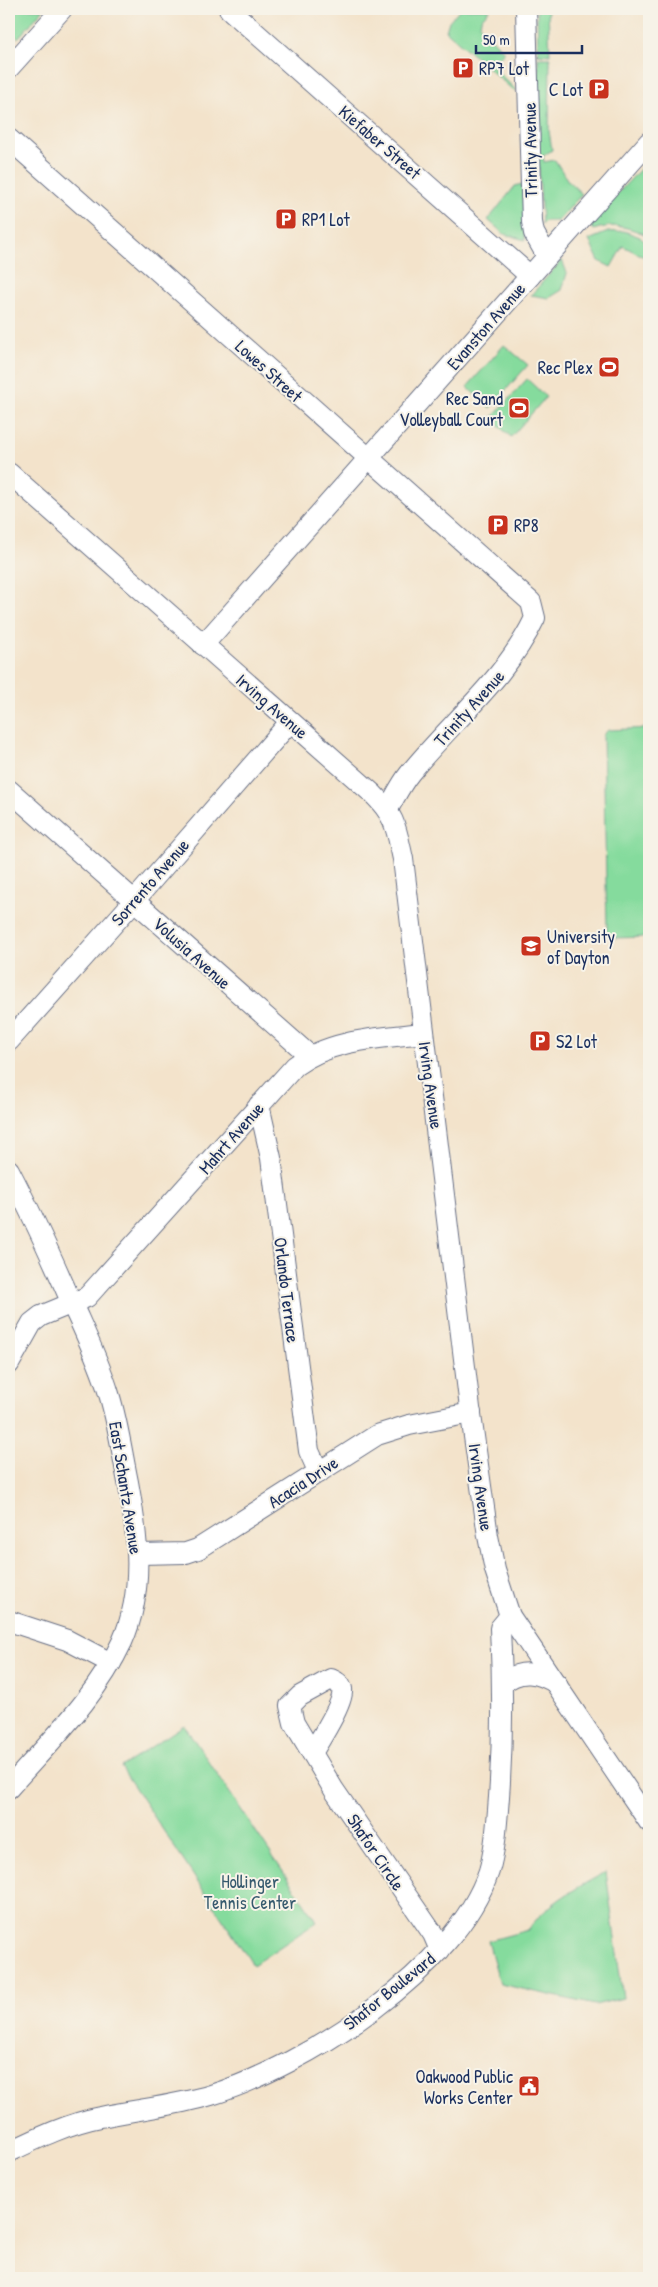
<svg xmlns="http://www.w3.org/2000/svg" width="658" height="2287" viewBox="0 0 658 2287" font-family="'Patrick Hand',sans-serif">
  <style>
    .green { fill: #85db9d; stroke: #50857e }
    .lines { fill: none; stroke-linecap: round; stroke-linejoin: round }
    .minor-casing { stroke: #676e84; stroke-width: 22 }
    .minor { stroke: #fff; stroke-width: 20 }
    .labels { text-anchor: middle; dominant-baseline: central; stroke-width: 4; stroke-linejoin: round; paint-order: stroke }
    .poi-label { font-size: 18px; fill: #1b2f5e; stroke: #f7f3e8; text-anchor: start }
    .street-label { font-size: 18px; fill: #1b2f5e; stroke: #f7f3e8 }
    .park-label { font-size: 18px; fill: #365a6e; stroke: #f7f3e8 }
  </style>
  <rect width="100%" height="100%" fill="#f7f3e8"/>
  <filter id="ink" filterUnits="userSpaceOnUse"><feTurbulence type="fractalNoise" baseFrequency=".02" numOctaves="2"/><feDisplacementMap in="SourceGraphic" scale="10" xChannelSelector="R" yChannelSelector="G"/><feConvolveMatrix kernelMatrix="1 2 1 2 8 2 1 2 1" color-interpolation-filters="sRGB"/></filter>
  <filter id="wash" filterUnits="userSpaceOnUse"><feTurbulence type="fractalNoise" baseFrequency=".0096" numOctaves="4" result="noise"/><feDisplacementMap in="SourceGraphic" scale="20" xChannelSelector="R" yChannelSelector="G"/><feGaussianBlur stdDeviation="1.12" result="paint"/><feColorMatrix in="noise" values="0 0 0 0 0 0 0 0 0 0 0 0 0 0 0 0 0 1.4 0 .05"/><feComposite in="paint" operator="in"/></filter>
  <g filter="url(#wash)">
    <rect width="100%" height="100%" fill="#f3e3cb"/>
    <g class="green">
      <polygon points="9,9 44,9 18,38 9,30 9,22 12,18 9,14"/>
      <polygon points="460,9 490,9 481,19 480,26 504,52 492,66 517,91 513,90 446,31 449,21"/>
      <polygon points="537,9 548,9 550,55 538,54"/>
      <polygon points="538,58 550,58 549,131 552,150 543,156 544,162 555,160 568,181 582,194 558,221 545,221 542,224 538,151 540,124"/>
      <path d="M646,163L649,164V236C630,228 615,222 594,230L589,224Z"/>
      <polygon points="522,184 525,240 504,234 488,220 515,186"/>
      <polygon points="624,231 640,237 649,246 648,259 623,246 611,267 599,261 589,240 608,232"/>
      <polygon points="562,260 567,273 562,290 549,298 531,295"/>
      <polygon points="504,345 528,365 490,408 467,387"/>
      <polygon points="527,379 546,397 511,437 491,419"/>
      <polygon points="649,728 649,937 613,938 607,932 603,735 608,730"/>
      <polygon points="184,1725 317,1922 253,1965 121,1767"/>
      <path d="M606,1872L623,1998L595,2005L500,1984L488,1941L528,1930C548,1902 577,1888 606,1872Z"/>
    </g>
  </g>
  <g filter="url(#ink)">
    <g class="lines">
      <g class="minor-casing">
        <g id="minor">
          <polyline points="229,9 530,276"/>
          <polyline points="526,9 532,222 534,233 547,256"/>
          <polyline points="9,68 62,9"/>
          <path d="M9,139L531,602L535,618C506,679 452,721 410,773C401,784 395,797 388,809"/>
          <path d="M9,473L373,794C396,817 396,828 403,859L470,1408L488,1536L495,1570L510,1616L649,1822"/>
          <polyline points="203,645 649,142"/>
          <polyline points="9,790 309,1055"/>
          <polyline points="9,1041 134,901 290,722"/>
          <polyline points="259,1105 271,1158 309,1451 319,1473"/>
          <path d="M9,1170C32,1214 53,1260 73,1306C86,1335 100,1364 109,1394C118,1423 122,1453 128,1482C138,1536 145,1590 122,1642C96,1698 49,1742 9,1788"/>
          <path d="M9,1364L32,1323L41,1316L87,1297L295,1066C331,1039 380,1038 424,1033"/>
          <polyline points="139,1554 186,1553 198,1549 377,1435 409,1425 471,1413"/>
          <polyline points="9,1621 67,1640 111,1663"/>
          <path d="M331,1679C336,1681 340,1683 342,1689C345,1701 319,1741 312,1753L294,1723L290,1706L300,1696Z"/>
          <path d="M502,1684C520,1668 539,1672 557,1684"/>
          <polyline points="312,1753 334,1790 433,1934 440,1950"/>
          <path d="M9,2152C38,2138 69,2123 101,2117C138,2109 175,2106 211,2095C307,2065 456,1970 489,1871C496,1847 497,1821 499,1797C503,1741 503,1684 500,1628L510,1616"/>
        </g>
      </g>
      <use href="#minor" class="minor"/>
    </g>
  </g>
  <defs>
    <g id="parking-square" transform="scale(1.125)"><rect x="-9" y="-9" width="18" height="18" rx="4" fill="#c8321e" stroke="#f7f3e8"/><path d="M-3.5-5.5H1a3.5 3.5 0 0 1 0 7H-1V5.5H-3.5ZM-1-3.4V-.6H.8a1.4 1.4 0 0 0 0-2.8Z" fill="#fff"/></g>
    <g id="stadium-square" transform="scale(1.125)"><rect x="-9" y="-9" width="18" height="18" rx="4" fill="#c8321e" stroke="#f7f3e8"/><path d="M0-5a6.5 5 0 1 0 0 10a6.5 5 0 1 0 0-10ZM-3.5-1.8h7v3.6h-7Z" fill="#fff"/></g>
    <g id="university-square" transform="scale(1.125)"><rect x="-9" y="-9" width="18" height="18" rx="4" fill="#c8321e" stroke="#f7f3e8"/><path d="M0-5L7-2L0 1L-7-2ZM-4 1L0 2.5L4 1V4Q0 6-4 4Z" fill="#fff"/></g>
    <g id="civic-square" transform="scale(1.125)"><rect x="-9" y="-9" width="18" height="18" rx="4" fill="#c8321e" stroke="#f7f3e8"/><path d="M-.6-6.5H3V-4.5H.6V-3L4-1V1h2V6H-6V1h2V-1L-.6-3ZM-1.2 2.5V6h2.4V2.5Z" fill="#fff"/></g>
  </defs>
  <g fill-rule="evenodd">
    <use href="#parking-square" x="463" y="68"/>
    <use href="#parking-square" x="599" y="89"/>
    <use href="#parking-square" x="286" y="219"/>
    <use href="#stadium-square" x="609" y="367"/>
    <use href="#stadium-square" x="519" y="408"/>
    <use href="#parking-square" x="498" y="525"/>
    <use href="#university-square" x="531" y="946"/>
    <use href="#parking-square" x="540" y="1041"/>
    <use href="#civic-square" x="529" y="2086"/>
  </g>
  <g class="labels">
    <g class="poi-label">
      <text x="479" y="68">RP7 Lot</text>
      <text x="583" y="89" text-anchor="end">C Lot</text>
      <text x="302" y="219">RP1 Lot</text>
      <text x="593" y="367" text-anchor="end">Rec Plex</text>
      <text x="503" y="398" text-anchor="end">Rec Sand<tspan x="503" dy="21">Volleyball Court</tspan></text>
      <text x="514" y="525">RP8</text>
      <text x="547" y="936">University<tspan x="547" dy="21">of Dayton</tspan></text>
      <text x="556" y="1041">S2 Lot</text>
      <text x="513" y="2076" text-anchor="end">Oakwood Public<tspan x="513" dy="21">Works Center</tspan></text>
    </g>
    <g class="street-label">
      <text transform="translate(380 142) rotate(41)">Kiefaber Street</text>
      <text transform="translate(530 150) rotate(-91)">Trinity Avenue</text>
      <text transform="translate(486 326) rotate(-49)">Evanston Avenue</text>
      <text transform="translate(269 371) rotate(42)">Lowes Street</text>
      <text transform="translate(272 706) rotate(41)">Irving Avenue</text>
      <text transform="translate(469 708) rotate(-48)">Trinity Avenue</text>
      <text transform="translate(150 882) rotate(-49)">Sorrento Avenue</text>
      <text transform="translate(192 953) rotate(42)">Volusia Avenue</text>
      <text transform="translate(431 1085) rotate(82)">Irving Avenue</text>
      <text transform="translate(231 1138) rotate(-49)">Mahrt Avenue</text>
      <text transform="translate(287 1290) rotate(83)">Orlando Terrace</text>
      <text transform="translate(303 1482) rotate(-33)">Acacia Drive</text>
      <text transform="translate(481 1487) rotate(82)">Irving Avenue</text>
      <text transform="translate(126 1488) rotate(81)">East Schantz Avenue</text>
      <text transform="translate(376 1852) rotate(56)">Shafor Circle</text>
      <text transform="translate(389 1991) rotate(-39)">Shafor Boulevard</text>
    </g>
    <g class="park-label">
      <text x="250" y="1881">Hollinger<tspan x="250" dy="21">Tennis Center</tspan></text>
    </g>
  </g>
  <rect width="658" height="2287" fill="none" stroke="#f7f3e8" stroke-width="30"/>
  <path d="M476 45v8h106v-8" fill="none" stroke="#1b2f5e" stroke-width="2.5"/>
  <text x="483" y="45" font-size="15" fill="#1b2f5e" stroke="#f7f3e8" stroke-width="4" paint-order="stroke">50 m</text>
</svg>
